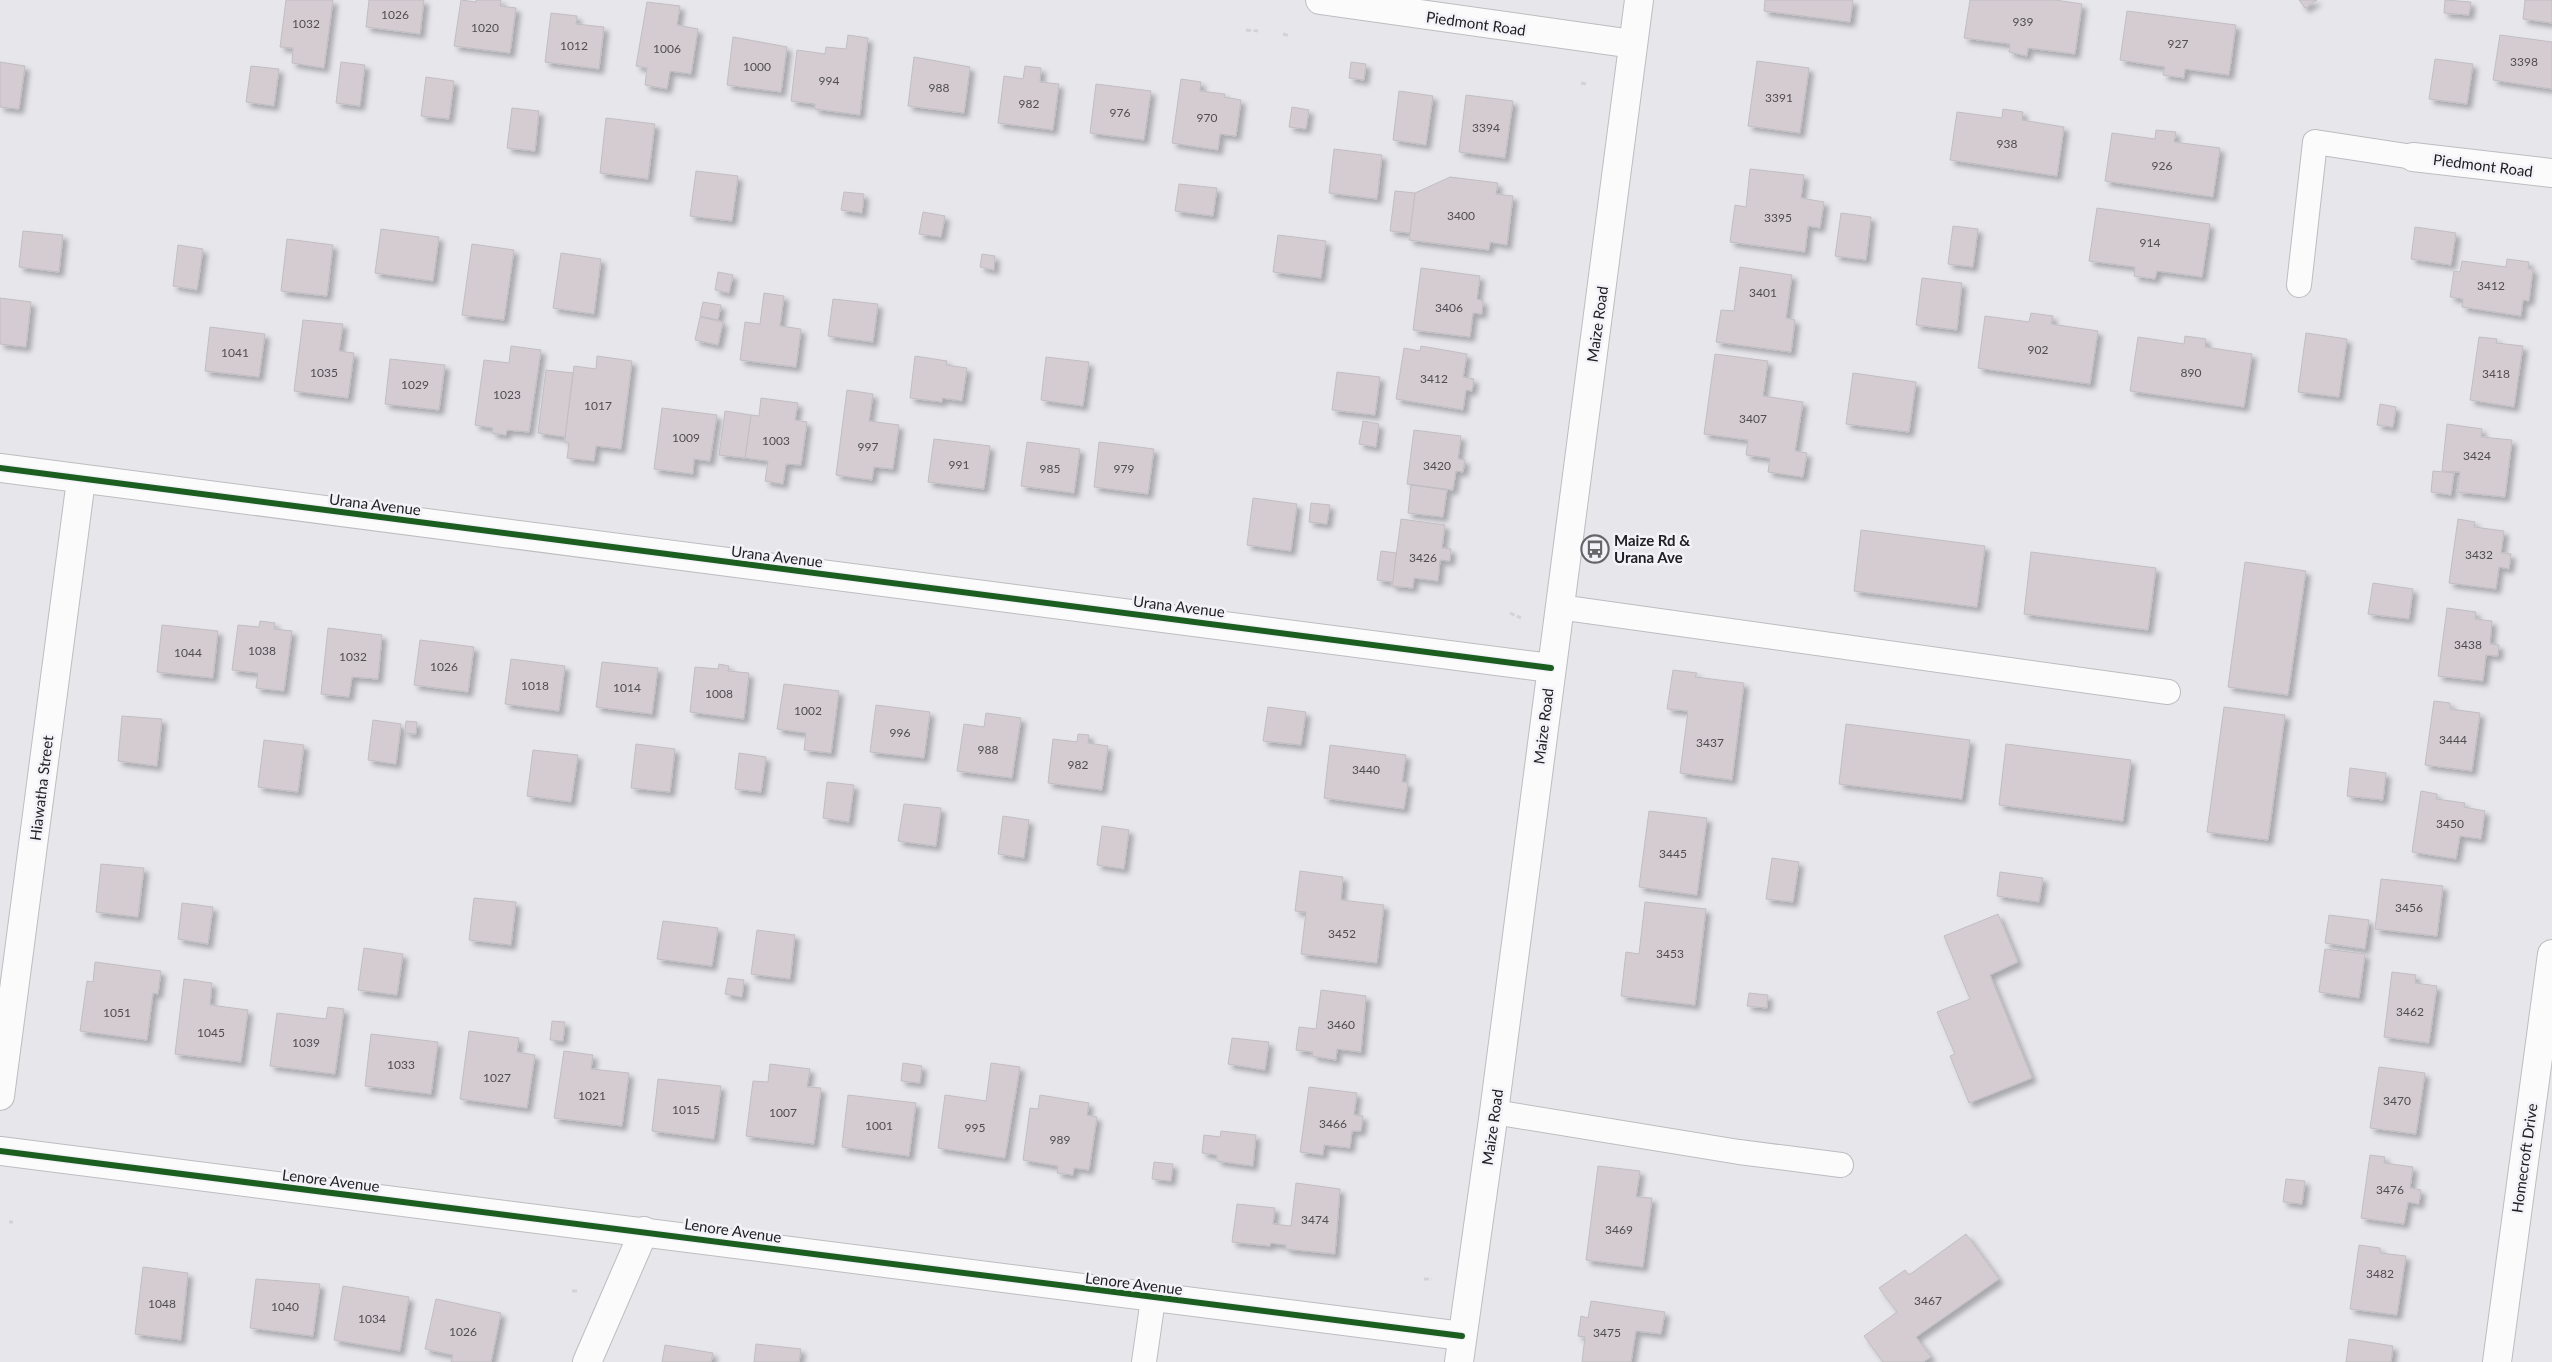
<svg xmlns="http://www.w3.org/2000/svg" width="2552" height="1362" viewBox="0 0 2552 1362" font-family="Lato,sans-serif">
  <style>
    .building { fill: #d5ccd2; stroke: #c0bec1; filter: url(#shadow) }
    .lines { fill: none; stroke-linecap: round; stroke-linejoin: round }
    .lane-casing { stroke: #bdbdc0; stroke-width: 26 }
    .street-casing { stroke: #bdbdc0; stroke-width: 30 }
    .secondary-casing { stroke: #bdbdc0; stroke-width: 30 }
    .path { stroke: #d3d3d4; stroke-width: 3; stroke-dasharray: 5 2.5; stroke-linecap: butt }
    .lane { stroke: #fbfbfc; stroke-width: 24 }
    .street { stroke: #fbfbfc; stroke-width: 28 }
    .secondary { stroke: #fbfbfc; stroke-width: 28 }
    .cycleway-casing { stroke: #f3f2f9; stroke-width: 9 }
    .cycleway { stroke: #1b5e20; stroke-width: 6 }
    .labels { text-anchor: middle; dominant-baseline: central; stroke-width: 5; stroke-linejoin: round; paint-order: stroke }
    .number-label { font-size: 12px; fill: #4f4d50 }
    .street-label { font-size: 15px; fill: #212123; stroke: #f3f2f9 }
    .poi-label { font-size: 15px; font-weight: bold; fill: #212123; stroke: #f3f2f9; text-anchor: start }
  </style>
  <defs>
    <filter id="shadow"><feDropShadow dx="4.5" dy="4.5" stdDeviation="2.5" flood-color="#0004"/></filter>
  </defs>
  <rect width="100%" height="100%" fill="#e7e6eb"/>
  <g class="building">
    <polygon points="286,0 333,0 324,68 292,63 293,48 280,47"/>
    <polygon points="369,0 424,0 420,34 366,27"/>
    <polygon points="461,0 476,2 476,0 501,0 500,6 516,8 510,53 454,46"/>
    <polygon points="1765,0 1853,0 1850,22 1764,11"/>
    <polygon points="1970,0 2055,0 2082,4 2075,54 2028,48 2027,56 2009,52 2010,44 1964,38"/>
    <polygon points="2299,0 2317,0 2305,8"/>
    <polygon points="2445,0 2471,2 2469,15 2444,13"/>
    <polygon points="2525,0 2552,0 2552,23 2523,19"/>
    <polygon points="647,2 680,6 677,25 698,29 691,74 670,71 667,89 645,85 647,68 636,66"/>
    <polygon points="2127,11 2236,25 2229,75 2185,69 2184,78 2163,75 2165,67 2120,60"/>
    <polygon points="551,13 577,16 576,24 604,27 599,69 545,62"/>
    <polygon points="848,35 868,38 860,115 815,109 815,104 791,101 797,50 825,54 826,47 846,49"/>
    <polygon points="2500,35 2552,42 2552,89 2493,80"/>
    <polygon points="733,37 787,47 781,92 727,85"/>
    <polygon points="914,57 970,67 964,113 908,106"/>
    <polygon points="2435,59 2473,64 2467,104 2429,99"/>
    <polygon points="1757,61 1809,68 1800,133 1748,126"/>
    <polygon points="0,62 25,66 19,109 0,107"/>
    <polygon points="341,62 365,65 360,106 336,103"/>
    <polygon points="1351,62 1366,64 1364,80 1349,78"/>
    <polygon points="251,66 279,69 274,106 246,102"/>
    <polygon points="1025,66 1041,68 1040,82 1059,84 1053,130 998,123 1004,76 1023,79"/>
    <polygon points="426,77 454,81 449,119 421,116"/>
    <polygon points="1181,79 1201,82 1200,91 1225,94 1224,97 1241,100 1236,136 1220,134 1218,150 1172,143"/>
    <polygon points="1096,84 1151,91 1144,140 1090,133"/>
    <polygon points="1399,91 1433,96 1426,145 1393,140"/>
    <polygon points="1466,95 1513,101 1505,158 1459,152"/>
    <polygon points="1292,107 1309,110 1306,129 1289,127"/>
    <polygon points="512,108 539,111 535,151 507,148"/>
    <polygon points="2003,109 2023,112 2022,120 2064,127 2057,176 1950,160 1957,112 2002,118"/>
    <polygon points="606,118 655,124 648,179 600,173"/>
    <polygon points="2156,130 2176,132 2174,142 2220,148 2213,197 2105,181 2112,133 2155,139"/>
    <polygon points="1334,149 1382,155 1377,199 1329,193"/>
    <polygon points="1750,169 1804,175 1801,198 1824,202 1820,228 1808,226 1805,252 1730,242 1735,205 1746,207"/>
    <polygon points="696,171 738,176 732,221 690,216"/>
    <polygon points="1450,177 1498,183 1496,194 1513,196 1507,245 1490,242 1489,250 1409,240 1415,193"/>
    <polygon points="1179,184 1217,188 1213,216 1175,211"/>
    <polygon points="1395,191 1415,193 1410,233 1390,231"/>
    <polygon points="844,192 864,194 862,213 841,210"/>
    <polygon points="2097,208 2210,224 2202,277 2157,271 2155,279 2134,276 2135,267 2089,261"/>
    <polygon points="923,212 945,216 941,237 919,234"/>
    <polygon points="1841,213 1871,217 1866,260 1835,256"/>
    <polygon points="1953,226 1978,229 1973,267 1948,264"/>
    <polygon points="2415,227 2456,233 2451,265 2411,259"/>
    <polygon points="381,229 439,237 433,281 375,273"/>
    <polygon points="23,231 63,235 59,272 19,267"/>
    <polygon points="1278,235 1326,241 1321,278 1273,272"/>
    <polygon points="287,239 333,245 327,296 281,291"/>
    <polygon points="472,244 514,250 504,320 462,315"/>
    <polygon points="178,245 203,249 197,290 173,286"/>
    <polygon points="561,253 601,259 594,314 553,308"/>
    <polygon points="982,254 995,256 994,270 980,267"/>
    <polygon points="2507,259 2529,262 2528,269 2533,269 2529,301 2523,300 2521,316 2462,307 2463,299 2450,297 2454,271 2460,272 2462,261 2506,267"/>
    <polygon points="1740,267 1792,275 1786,318 1795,320 1791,352 1716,342 1721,310 1734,311"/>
    <polygon points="1421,268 1480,276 1477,299 1483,301 1482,314 1473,313 1470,337 1413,330"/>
    <polygon points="718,272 733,275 729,293 715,290"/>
    <polygon points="1922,278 1962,283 1957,330 1916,325"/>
    <polygon points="764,293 784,296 780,326 801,329 796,367 740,360 745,322 760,324"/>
    <polygon points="0,298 31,302 26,347 0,344"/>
    <polygon points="833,299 878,304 873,342 828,336"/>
    <polygon points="703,302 721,305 718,320 700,316"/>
    <polygon points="2031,313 2053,316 2051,324 2098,331 2090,384 1978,368 1985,316 2029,322"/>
    <polygon points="700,317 723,322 718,345 695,340"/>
    <polygon points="303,320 343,324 339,351 354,353 348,398 294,391"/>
    <polygon points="210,327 265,334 259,377 205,371"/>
    <polygon points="2306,333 2347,339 2339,397 2298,392"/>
    <polygon points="2185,336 2206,339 2205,347 2252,354 2244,407 2130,391 2138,337 2184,344"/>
    <polygon points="2479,337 2497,339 2496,343 2523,346 2514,407 2470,400"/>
    <polygon points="511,346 541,350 529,432 507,430 506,435 492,433 493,428 475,425 484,360 509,363"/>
    <polygon points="1421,346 1467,354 1463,377 1474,379 1472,391 1466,390 1463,410 1396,399 1404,348 1420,351"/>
    <polygon points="1715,354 1768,361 1763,396 1803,402 1795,451 1807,453 1803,477 1768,472 1770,458 1746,455 1748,440 1704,434"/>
    <polygon points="597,356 632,361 621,449 596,446 594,461 567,458 569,443 565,442 565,437 574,366 596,369"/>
    <polygon points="915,356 947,361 946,365 967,368 962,401 942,398 942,402 910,398"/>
    <polygon points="1046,357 1089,362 1083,406 1041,400"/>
    <polygon points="390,359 445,365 439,410 385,404"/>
    <polygon points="546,370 573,373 565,437 538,433"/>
    <polygon points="1337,372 1380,377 1375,415 1332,410"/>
    <polygon points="1853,373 1916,382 1909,432 1846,424"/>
    <polygon points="847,390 873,394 869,421 899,425 893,469 874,467 872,480 836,475"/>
    <polygon points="761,398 798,403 795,420 807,422 801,465 786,464 783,484 765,481 768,461 745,458 751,415 759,416"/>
    <polygon points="2380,404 2396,407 2393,427 2377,425"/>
    <polygon points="662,408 717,415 710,461 694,459 693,474 654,469"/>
    <polygon points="725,411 751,415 745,458 719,455"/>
    <polygon points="1363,421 1379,424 1376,447 1359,444"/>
    <polygon points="2447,424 2482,429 2481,437 2512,440 2505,497 2457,492 2460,472 2442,471"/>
    <polygon points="1414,430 1461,436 1458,459 1465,460 1463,472 1456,471 1453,490 1407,484"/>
    <polygon points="934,439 990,446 984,489 928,482"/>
    <polygon points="1027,442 1080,449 1074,493 1021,486"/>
    <polygon points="1099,442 1154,449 1148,494 1094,487"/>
    <polygon points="2433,471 2454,473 2451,495 2431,492"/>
    <polygon points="1411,485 1447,490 1443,517 1408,513"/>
    <polygon points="1253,498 1297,504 1291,551 1247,545"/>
    <polygon points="1311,503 1330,505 1327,524 1309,522"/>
    <polygon points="1401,519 1445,525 1442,548 1451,549 1450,561 1440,560 1438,581 1414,578 1413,588 1392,586"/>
    <polygon points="2458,519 2475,522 2474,527 2504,531 2501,553 2511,554 2509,569 2499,567 2496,589 2449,583"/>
    <polygon points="1861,530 1985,546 1977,607 1854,591"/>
    <polygon points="1381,551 1396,553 1393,582 1377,580"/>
    <polygon points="2031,552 2156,568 2148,630 2024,614"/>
    <polygon points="2245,562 2306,571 2288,695 2228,687"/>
    <polygon points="2373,583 2413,589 2409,619 2368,614"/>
    <polygon points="2447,608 2476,612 2475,619 2492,621 2490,644 2499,645 2498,656 2486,655 2483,681 2438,676"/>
    <polygon points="260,621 275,623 274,629 292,631 284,691 256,688 258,673 232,670 238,625 259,627"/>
    <polygon points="162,625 218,631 213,678 157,672"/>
    <polygon points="328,628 382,635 378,679 352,677 349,697 321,694"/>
    <polygon points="420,640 474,647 468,692 414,685"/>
    <polygon points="511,659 565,666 559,711 505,704"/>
    <polygon points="602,662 658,668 652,714 596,707"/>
    <polygon points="719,664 729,666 728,671 749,673 744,719 690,712 695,667 718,669"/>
    <polygon points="1673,670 1697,673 1695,677 1744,683 1732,780 1680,773 1688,711 1667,709"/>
    <polygon points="784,684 839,691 831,753 804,750 806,733 777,729"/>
    <polygon points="2434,701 2450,703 2450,709 2480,713 2472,771 2425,765"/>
    <polygon points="876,705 930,712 924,758 870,752"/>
    <polygon points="1268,707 1306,712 1301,745 1263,741"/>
    <polygon points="2224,707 2285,715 2268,840 2207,832"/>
    <polygon points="986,713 1021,718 1012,778 957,771 964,724 984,727"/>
    <polygon points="122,716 162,719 157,766 118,761"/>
    <polygon points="373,720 401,724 396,764 368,760"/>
    <polygon points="406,721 417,722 416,734 405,733"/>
    <polygon points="1846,724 1970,740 1962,799 1839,784"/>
    <polygon points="1078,734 1089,735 1088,743 1108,746 1102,790 1048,783 1053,739 1077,742"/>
    <polygon points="264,740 304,745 298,792 258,787"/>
    <polygon points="636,744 675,749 670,792 631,788"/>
    <polygon points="2006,744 2131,760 2123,821 1999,805"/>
    <polygon points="1330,745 1406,755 1402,782 1408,783 1404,809 1324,798"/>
    <polygon points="533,750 578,755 571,802 527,796"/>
    <polygon points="739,753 766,757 761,792 735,789"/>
    <polygon points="2350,768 2386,773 2383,800 2347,796"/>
    <polygon points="827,782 854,785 849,822 823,818"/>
    <polygon points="2421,791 2437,794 2436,799 2465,803 2464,807 2485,811 2481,839 2460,836 2456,859 2412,852"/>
    <polygon points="904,804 941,808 936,846 898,841"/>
    <polygon points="1649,811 1707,818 1697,895 1639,887"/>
    <polygon points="1003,816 1029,820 1024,858 998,854"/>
    <polygon points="1102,826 1129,830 1124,869 1097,865"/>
    <polygon points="1772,858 1799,862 1793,902 1766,899"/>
    <polygon points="101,864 144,868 138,917 96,912"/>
    <polygon points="1300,871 1343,877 1341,900 1384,905 1377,963 1301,954 1306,912 1295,911"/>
    <polygon points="2000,872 2043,878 2039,902 1997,896"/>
    <polygon points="2381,879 2443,886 2437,936 2375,929"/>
    <polygon points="474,898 516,902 511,945 469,940"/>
    <polygon points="1645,902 1706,909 1695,1005 1621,996 1626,952 1639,954"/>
    <polygon points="182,903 213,907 208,944 178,939"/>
    <polygon points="1998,914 2018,962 1990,975 2032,1078 1969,1103 1950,1056 1955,1054 1937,1012 1970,999 1944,936"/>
    <polygon points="2329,915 2369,920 2365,949 2325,943"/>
    <polygon points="663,921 718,928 712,966 657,959"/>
    <polygon points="757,930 795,935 790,979 751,974"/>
    <polygon points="364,948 403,954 397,995 358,990"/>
    <polygon points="2325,949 2365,954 2359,998 2319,992"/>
    <polygon points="95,962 161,971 158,994 153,993 147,1040 80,1031 87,981 93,982"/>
    <polygon points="2392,972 2416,975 2415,983 2437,986 2429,1043 2384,1037"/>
    <polygon points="728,978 744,980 742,997 725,994"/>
    <polygon points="184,979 212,983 210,1005 248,1010 241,1062 175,1054"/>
    <polygon points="1321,990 1366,996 1361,1052 1337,1049 1336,1060 1312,1056 1313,1052 1296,1050 1299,1027 1316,1029"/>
    <polygon points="1749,993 1768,995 1767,1008 1747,1006"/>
    <polygon points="328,1007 344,1009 335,1074 270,1066 277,1013 326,1019"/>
    <polygon points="552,1021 565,1022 563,1041 550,1040"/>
    <polygon points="469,1031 519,1038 517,1052 535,1055 527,1108 460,1099"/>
    <polygon points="371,1034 438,1042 431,1094 365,1086"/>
    <polygon points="1232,1038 1269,1042 1265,1070 1228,1064"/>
    <polygon points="564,1051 593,1055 591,1069 629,1073 622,1126 554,1118"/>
    <polygon points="903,1063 922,1066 920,1083 901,1081"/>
    <polygon points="991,1063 1020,1067 1005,1158 938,1148 945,1095 986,1101"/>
    <polygon points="770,1064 810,1069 807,1087 821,1088 814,1144 746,1136 753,1081 768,1082"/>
    <polygon points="2379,1067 2425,1073 2416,1134 2370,1128"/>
    <polygon points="658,1079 721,1086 714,1139 652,1131"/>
    <polygon points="1309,1087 1357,1093 1354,1115 1363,1116 1361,1131 1352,1131 1350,1148 1324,1145 1323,1155 1300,1152"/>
    <polygon points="848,1095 916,1103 909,1156 842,1147"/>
    <polygon points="1040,1095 1089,1103 1087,1115 1097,1117 1089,1170 1074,1168 1073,1175 1057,1173 1058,1166 1023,1160 1030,1108 1038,1109"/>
    <polygon points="1221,1131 1256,1135 1253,1166 1217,1161 1217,1155 1202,1153 1204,1135 1220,1137"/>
    <polygon points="2370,1155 2385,1157 2384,1163 2413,1167 2410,1188 2421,1190 2419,1204 2408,1202 2404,1224 2361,1218"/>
    <polygon points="1154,1162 1173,1164 1171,1181 1152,1179"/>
    <polygon points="1598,1166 1640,1171 1636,1197 1652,1198 1643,1267 1586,1260"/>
    <polygon points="2286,1179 2305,1181 2302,1204 2283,1202"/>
    <polygon points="1296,1183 1340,1189 1335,1254 1286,1249 1286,1245 1271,1243 1270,1246 1232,1242 1237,1204 1275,1208 1273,1224 1291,1226"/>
    <polygon points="1966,1234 1999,1279 1916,1337 1931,1357 1923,1362 1883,1362 1864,1336 1897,1312 1879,1288 1905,1270 1909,1275"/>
    <polygon points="2359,1245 2380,1248 2380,1253 2406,1256 2397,1315 2350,1309"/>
    <polygon points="143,1267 188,1273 181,1340 135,1334"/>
    <polygon points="256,1279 320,1284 313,1336 250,1328"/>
    <polygon points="343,1286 409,1297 400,1351 334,1340"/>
    <polygon points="436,1299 501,1313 491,1362 451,1362 453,1355 425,1349"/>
    <polygon points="1591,1301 1665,1312 1661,1334 1636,1331 1631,1362 1582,1362 1585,1337 1578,1336 1581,1316 1588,1318"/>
    <polygon points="2349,1339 2393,1346 2391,1362 2346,1362"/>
    <polygon points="756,1344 801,1349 799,1362 754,1362"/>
    <polygon points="665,1345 713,1353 711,1362 662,1362"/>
  </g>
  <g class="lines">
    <g class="lane-casing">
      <g id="lane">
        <polyline points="2299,285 2315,142 2413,157"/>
        <polyline points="1559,607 2168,692"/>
        <polyline points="1494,1112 1739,1152 1841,1165"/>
        <polyline points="1144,1362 1153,1299"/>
      </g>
    </g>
    <g class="street-casing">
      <g id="street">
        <polyline points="1320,0 1633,44"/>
        <polyline points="2413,157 2552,173"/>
        <polyline points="0,468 1551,668"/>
        <polyline points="0,1096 81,480"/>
        <polyline points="0,1151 1462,1336"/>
        <polyline points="587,1362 644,1231"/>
        <polyline points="2497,1362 2552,954"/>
      </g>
    </g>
    <g class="secondary-casing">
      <polyline id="secondary" points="1459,1362 1494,1112 1639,0"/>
    </g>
    <g class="path">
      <polyline points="1246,30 1258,31"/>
      <polyline points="1283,34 1290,36"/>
      <polyline points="1581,83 1586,84"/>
      <polyline points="1510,613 1521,618"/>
      <polyline points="9,1222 13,1222"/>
      <polyline points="1424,1279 1432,1279"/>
      <polyline points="572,1291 579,1291"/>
    </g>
    <use href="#lane" class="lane"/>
    <use href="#street" class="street"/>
    <use href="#secondary" class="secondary"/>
    <g class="cycleway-casing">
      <g id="cycleway">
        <polyline points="0,468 1551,668"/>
        <polyline points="0,1151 1462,1336"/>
      </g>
    </g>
    <use href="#cycleway" class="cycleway"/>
  </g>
  <defs>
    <g id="bus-ring" transform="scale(1.4375)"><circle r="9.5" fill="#f3f2f9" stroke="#666669" stroke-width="1.5"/><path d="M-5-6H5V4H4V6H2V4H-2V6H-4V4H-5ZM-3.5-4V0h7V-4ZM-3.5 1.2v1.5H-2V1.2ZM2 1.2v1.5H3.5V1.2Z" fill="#666669"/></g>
  </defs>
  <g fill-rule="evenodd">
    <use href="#bus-ring" x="1595" y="549"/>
  </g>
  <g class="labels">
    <g class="number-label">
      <text x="395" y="14">1026</text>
      <text x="2023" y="21">939</text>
      <text x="306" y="23">1032</text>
      <text x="485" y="27">1020</text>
      <text x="2178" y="43">927</text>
      <text x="574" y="45">1012</text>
      <text x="667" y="48">1006</text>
      <text x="2524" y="61">3398</text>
      <text x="757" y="66">1000</text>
      <text x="829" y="80">994</text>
      <text x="939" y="87">988</text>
      <text x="1779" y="97">3391</text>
      <text x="1029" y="103">982</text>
      <text x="1120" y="112">976</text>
      <text x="1207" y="117">970</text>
      <text x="1486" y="127">3394</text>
      <text x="2007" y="143">938</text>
      <text x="2162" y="165">926</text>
      <text x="1461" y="215">3400</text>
      <text x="1778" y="217">3395</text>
      <text x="2150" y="242">914</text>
      <text x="2491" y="285">3412</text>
      <text x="1763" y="292">3401</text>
      <text x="1449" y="307">3406</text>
      <text x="2038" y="349">902</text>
      <text x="235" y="352">1041</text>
      <text x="324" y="372">1035</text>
      <text x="2191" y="372">890</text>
      <text x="2496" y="373">3418</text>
      <text x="1434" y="378">3412</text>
      <text x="415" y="384">1029</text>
      <text x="507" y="394">1023</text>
      <text x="598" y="405">1017</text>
      <text x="1753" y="418">3407</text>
      <text x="686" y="437">1009</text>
      <text x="776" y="440">1003</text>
      <text x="868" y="446">997</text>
      <text x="2477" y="455">3424</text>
      <text x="959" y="464">991</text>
      <text x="1437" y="465">3420</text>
      <text x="1050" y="468">985</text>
      <text x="1124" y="468">979</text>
      <text x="2479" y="554">3432</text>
      <text x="1423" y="557">3426</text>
      <text x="2468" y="644">3438</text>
      <text x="262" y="650">1038</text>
      <text x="188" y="652">1044</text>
      <text x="353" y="656">1032</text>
      <text x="444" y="666">1026</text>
      <text x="535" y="685">1018</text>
      <text x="627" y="687">1014</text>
      <text x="719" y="693">1008</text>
      <text x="808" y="710">1002</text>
      <text x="900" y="732">996</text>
      <text x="2453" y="739">3444</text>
      <text x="1710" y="742">3437</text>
      <text x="988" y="749">988</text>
      <text x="1078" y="764">982</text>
      <text x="1366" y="769">3440</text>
      <text x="2450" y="823">3450</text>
      <text x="1673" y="853">3445</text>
      <text x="2409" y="907">3456</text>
      <text x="1342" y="933">3452</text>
      <text x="1670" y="953">3453</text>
      <text x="2410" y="1011">3462</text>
      <text x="117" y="1012">1051</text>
      <text x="1341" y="1024">3460</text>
      <text x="211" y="1032">1045</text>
      <text x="306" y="1042">1039</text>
      <text x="401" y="1064">1033</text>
      <text x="497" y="1077">1027</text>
      <text x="592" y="1095">1021</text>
      <text x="2397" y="1100">3470</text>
      <text x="686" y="1109">1015</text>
      <text x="783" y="1112">1007</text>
      <text x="1333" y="1123">3466</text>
      <text x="879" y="1125">1001</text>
      <text x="975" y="1127">995</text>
      <text x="1060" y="1139">989</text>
      <text x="2390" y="1189">3476</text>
      <text x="1315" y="1219">3474</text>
      <text x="1619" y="1229">3469</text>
      <text x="2380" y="1273">3482</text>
      <text x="1928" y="1300">3467</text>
      <text x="162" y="1303">1048</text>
      <text x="285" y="1306">1040</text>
      <text x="372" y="1318">1034</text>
      <text x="463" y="1331">1026</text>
      <text x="1607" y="1332">3475</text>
    </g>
    <g class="street-label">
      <text transform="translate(1476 23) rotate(8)">Piedmont Road</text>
      <text transform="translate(2483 165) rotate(7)">Piedmont Road</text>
      <text transform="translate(1597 324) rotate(-82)">Maize Road</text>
      <text transform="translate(375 504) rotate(7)">Urana Avenue</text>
      <text transform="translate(777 556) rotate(7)">Urana Avenue</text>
      <text transform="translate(1179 606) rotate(7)">Urana Avenue</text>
      <text transform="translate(1543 726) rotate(-83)">Maize Road</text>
      <text transform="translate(41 788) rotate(-83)">Hiawatha Street</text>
      <text transform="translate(1492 1127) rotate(-82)">Maize Road</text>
      <text transform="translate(2524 1158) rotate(-82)">Homecroft Drive</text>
      <text transform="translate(331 1180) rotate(7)">Lenore Avenue</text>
      <text transform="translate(733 1230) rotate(8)">Lenore Avenue</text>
      <text transform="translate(1134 1283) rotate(7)">Lenore Avenue</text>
    </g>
    <g class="poi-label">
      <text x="1614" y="540">Maize Rd &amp;<tspan x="1614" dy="17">Urana Ave</tspan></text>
    </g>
  </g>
</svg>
